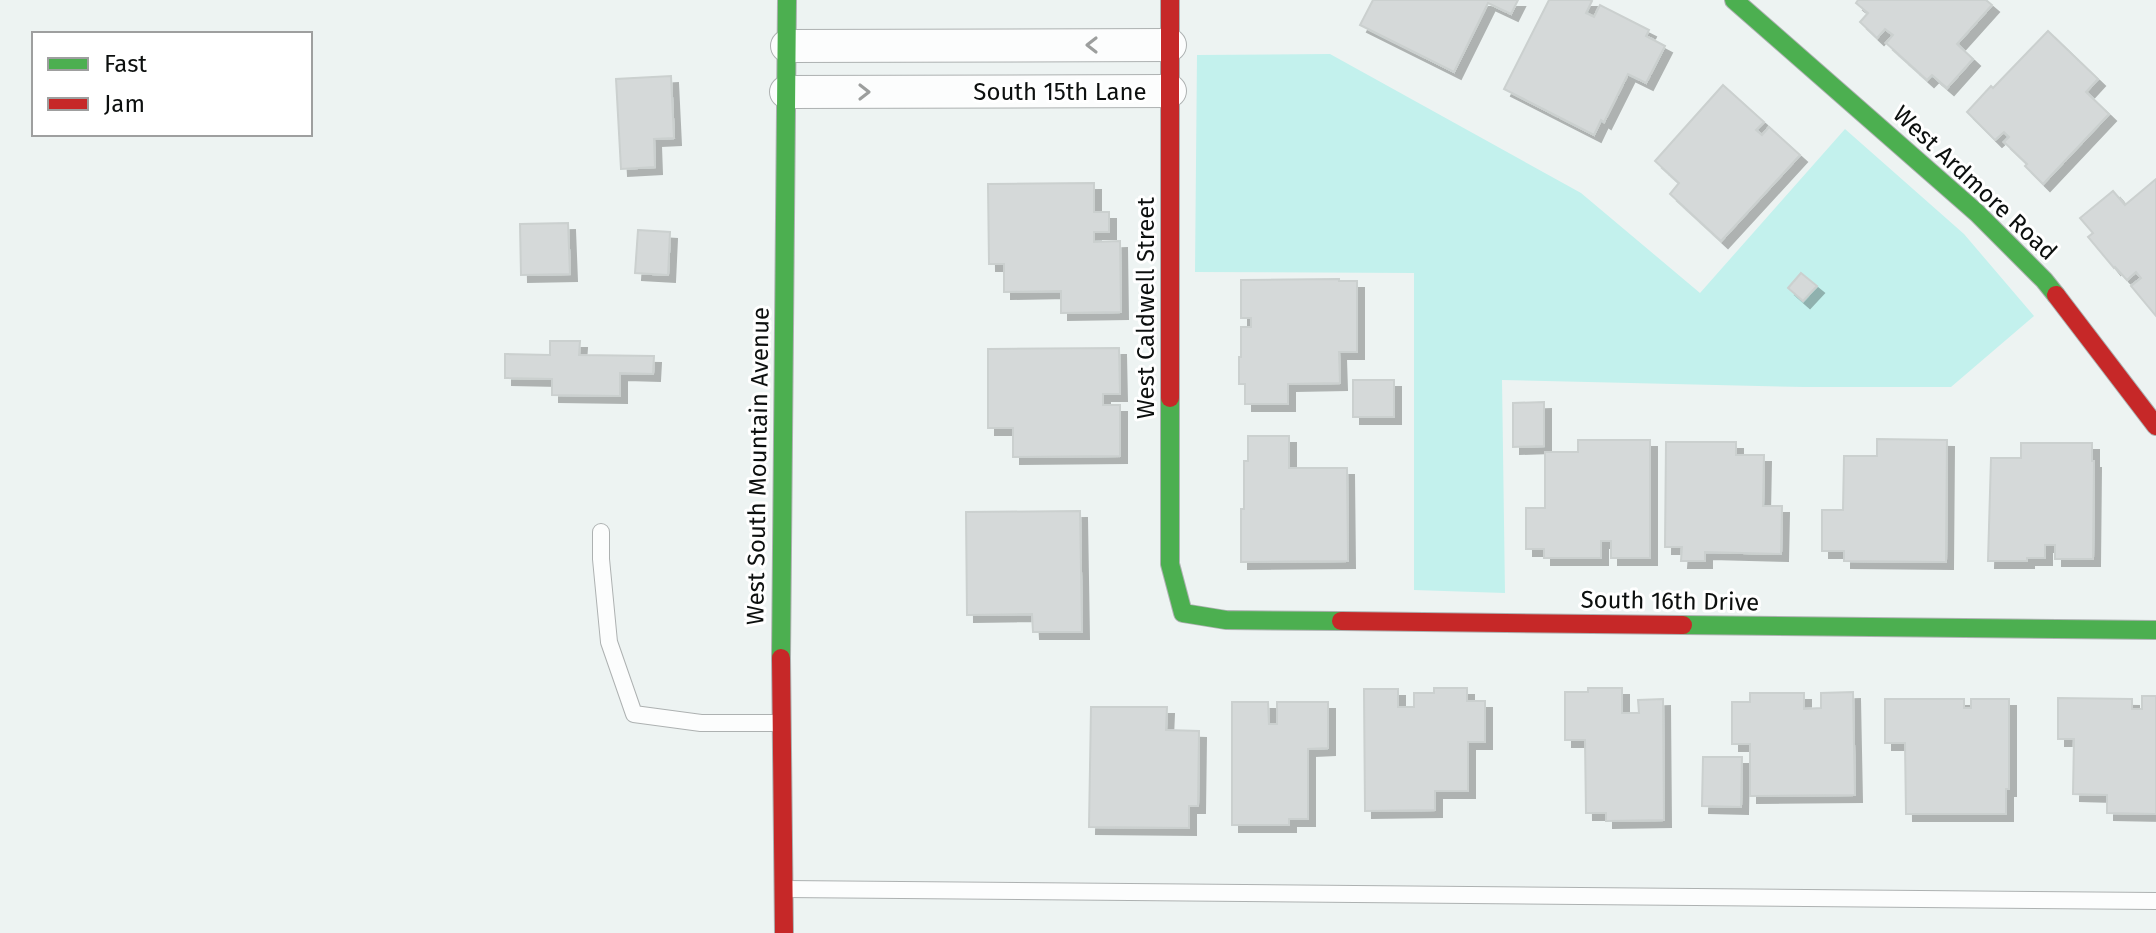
<svg xmlns="http://www.w3.org/2000/svg" width="2156" height="933" viewBox="0 0 2156 933" font-family="'Fira Sans',sans-serif">
  <style>
    .green { fill: #c3f1ed }
    .building { fill: #d5d9d9; stroke: #cbd0cf; stroke-width: 2; filter: url(#shadow) }
    .lines { fill: none; stroke-linecap: round; stroke-linejoin: round }
    .lane-casing { stroke: #adb1b1; stroke-width: 18 }
    .street-casing { stroke: #adb1b1; stroke-width: 34 }
    .fast-casing { stroke: #adb1b1; stroke-width: 20 }
    .jam-casing { stroke: #adb1b1; stroke-width: 20 }
    .lane { stroke: #fcfdfd; stroke-width: 16 }
    .street { stroke: #fcfdfd; stroke-width: 32 }
    .fast { stroke: #4caf50; stroke-width: 18 }
    .jam { stroke: #c62828; stroke-width: 18 }
    .oneway { stroke: #9c9e9d }
    .labels { text-anchor: middle; dominant-baseline: central; stroke-width: 6; stroke-linejoin: round; paint-order: stroke }
    .street-label { font-size: 24px; fill: #0c0f0e; stroke: #fff }
  </style>
  <defs>
    <filter id="shadow"><feDropShadow dx="7" dy="7" stdDeviation="0" flood-color="#0004"/></filter>
  </defs>
  <rect width="100%" height="100%" fill="#edf3f2"/>
  <polygon class="green" points="1330,54 1581,193 1700,293 1845,129 1964,234 2034,316 1951,387 1804,387 1502,380 1505,593 1414,590 1414,273 1195,272 1197,55"/>
  <g class="building">
    <polygon points="1373,0 1518,0 1511,14 1488,3 1454,72 1360,25"/>
    <polygon points="1549,0 1590,0 1592,1 1586,13 1594,17 1600,5 1649,30 1646,36 1665,46 1646,83 1628,74 1604,122 1601,120 1594,135 1504,89"/>
    <polygon points="1858,0 1986,0 1992,5 1957,44 1973,59 1947,88 1932,75 1927,80 1886,43 1893,35 1885,29 1877,38 1860,22 1868,13 1856,3"/>
    <polygon points="2048,31 2098,79 2086,92 2109,114 2043,184 2025,166 2027,164 2004,142 2009,137 2004,132 1995,140 1967,112 1991,86 1993,88"/>
    <polygon points="671,76 674,138 654,139 655,167 621,169 616,79"/>
    <polygon points="1723,85 1764,122 1756,130 1762,135 1769,127 1800,155 1721,241 1670,194 1679,183 1655,161"/>
    <polygon points="2156,179 2156,316 2131,286 2141,278 2136,272 2127,280 2115,267 2114,268 2088,237 2093,233 2080,218 2113,191 2125,205"/>
    <polygon points="1094,183 1094,212 1109,212 1109,232 1094,232 1094,242 1120,241 1121,312 1061,313 1061,291 1004,292 1004,264 989,264 988,184"/>
    <polygon points="568,223 570,274 521,275 520,224"/>
    <polygon points="638,230 670,232 668,275 635,273"/>
    <polygon points="1801,273 1817,286 1803,301 1788,288"/>
    <polygon points="1339,279 1339,281 1357,281 1357,352 1339,352 1340,383 1288,384 1288,404 1245,404 1245,384 1239,384 1239,357 1241,357 1241,327 1251,327 1251,318 1241,318 1241,280"/>
    <polygon points="550,341 580,341 579,355 654,356 653,374 620,373 620,396 552,395 552,379 505,378 505,354 550,355"/>
    <polygon points="1119,348 1120,394 1103,394 1103,405 1120,405 1120,456 1013,457 1013,428 988,428 988,349"/>
    <rect x="1353" y="380" width="41" height="37"/>
    <polygon points="1544,402 1544,446 1513,447 1513,403"/>
    <polygon points="1248,436 1289,436 1289,468 1347,468 1348,561 1241,562 1241,509 1244,509 1244,461 1248,461"/>
    <polygon points="1877,439 1947,440 1946,562 1844,561 1844,551 1822,551 1822,510 1843,510 1844,456 1877,456"/>
    <polygon points="1578,440 1650,440 1650,558 1611,558 1611,541 1601,541 1601,558 1544,558 1544,549 1526,549 1526,508 1545,508 1545,452 1578,452"/>
    <polygon points="1666,442 1736,442 1736,455 1764,455 1763,506 1782,506 1781,554 1705,552 1705,561 1681,561 1682,547 1665,547"/>
    <polygon points="2021,443 2092,443 2092,461 2094,461 2093,559 2055,559 2055,545 2045,545 2045,558 2027,558 2027,561 1988,561 1991,458 2021,458"/>
    <polygon points="1080,511 1082,632 1033,632 1032,614 967,615 966,512"/>
    <polygon points="1434,688 1467,688 1467,701 1485,701 1485,742 1468,742 1468,791 1435,791 1435,810 1365,811 1364,689 1398,689 1398,707 1414,707 1414,693 1434,693"/>
    <polygon points="1588,688 1622,688 1622,713 1639,713 1638,700 1663,699 1664,820 1606,821 1606,813 1586,813 1585,740 1565,740 1565,692 1588,692"/>
    <polygon points="1853,692 1855,795 1750,796 1750,744 1732,744 1732,702 1750,702 1750,693 1804,693 1804,709 1821,708 1821,693"/>
    <polygon points="2142,696 2156,696 2156,814 2107,813 2107,795 2073,794 2074,739 2058,739 2058,698 2132,699 2132,709 2142,709"/>
    <polygon points="1885,699 1964,699 1964,708 1971,708 1971,699 2009,699 2009,789 2006,789 2006,814 1906,814 1905,743 1885,743"/>
    <polygon points="1232,702 1268,702 1269,724 1277,724 1277,702 1328,702 1328,748 1308,749 1308,819 1289,819 1289,825 1232,825"/>
    <polygon points="1091,707 1167,707 1166,730 1199,731 1198,806 1189,806 1189,828 1089,827"/>
    <polygon points="1703,757 1742,757 1741,807 1702,806"/>
  </g>
  <g class="lines">
    <g class="lane-casing">
      <g id="lane">
        <polyline points="601,532 601,559 609,642 634,714 701,723 778,723"/>
        <polyline points="785,889 2156,901"/>
      </g>
    </g>
    <g class="street-casing">
      <g id="street">
        <polyline points="787,46 1170,45"/>
        <polyline points="786,92 1170,91"/>
      </g>
    </g>
    <g class="fast-casing">
      <g id="fast">
        <polyline points="1734,0 1977,213 2044,280 2056,295"/>
        <polyline points="1170,398 1170,564 1183,613 1226,620 1341,621"/>
        <polyline points="1683,625 2156,630"/>
        <polyline points="781,658 787,0"/>
      </g>
    </g>
    <g class="jam-casing">
      <g id="jam">
        <polyline points="1170,0 1170,398"/>
        <polyline points="2056,295 2156,426"/>
        <polyline points="1341,621 1683,625"/>
        <polyline points="781,658 784,933"/>
      </g>
    </g>
    <use href="#lane" class="lane"/>
    <use href="#street" class="street"/>
    <use href="#fast" class="fast"/>
    <use href="#jam" class="jam"/>
  </g>
  <defs><path id="oneway-chevron" d="M-2-3.5L2.5 0L-2 3.5" fill="none" stroke-width="1.6" stroke-linecap="round" stroke-linejoin="round" transform="scale(2)"/></defs>
  <g class="oneway">
    <use href="#oneway-chevron" transform="translate(1092 45) rotate(180)"/>
    <use href="#oneway-chevron" transform="translate(864 92)"/>
  </g>
  <g class="labels">
    <g class="street-label">
      <text x="1060" y="92">South 15th Lane</text>
      <text transform="translate(1975 183) rotate(43)">West Ardmore Road</text>
      <text transform="translate(1146 308) rotate(-90)">West Caldwell Street</text>
      <text transform="translate(758 466) rotate(-89)">West South Mountain Avenue</text>
      <text transform="translate(1670 601) rotate(1)">South 16th Drive</text>
    </g>
  </g>
  <rect x="32" y="32" width="280" height="104" fill="#ffffff" stroke="#9e9f9f" stroke-width="2"/>
  <rect x="48" y="58" width="40" height="12" fill="#4caf50" stroke="#9e9f9f" stroke-width="2"/>
  <text x="104" y="72" font-size="24" fill="#0c0f0e">Fast</text>
  <rect x="48" y="98" width="40" height="12" fill="#c62828" stroke="#9e9f9f" stroke-width="2"/>
  <text x="104" y="112" font-size="24" fill="#0c0f0e">Jam</text>
</svg>
